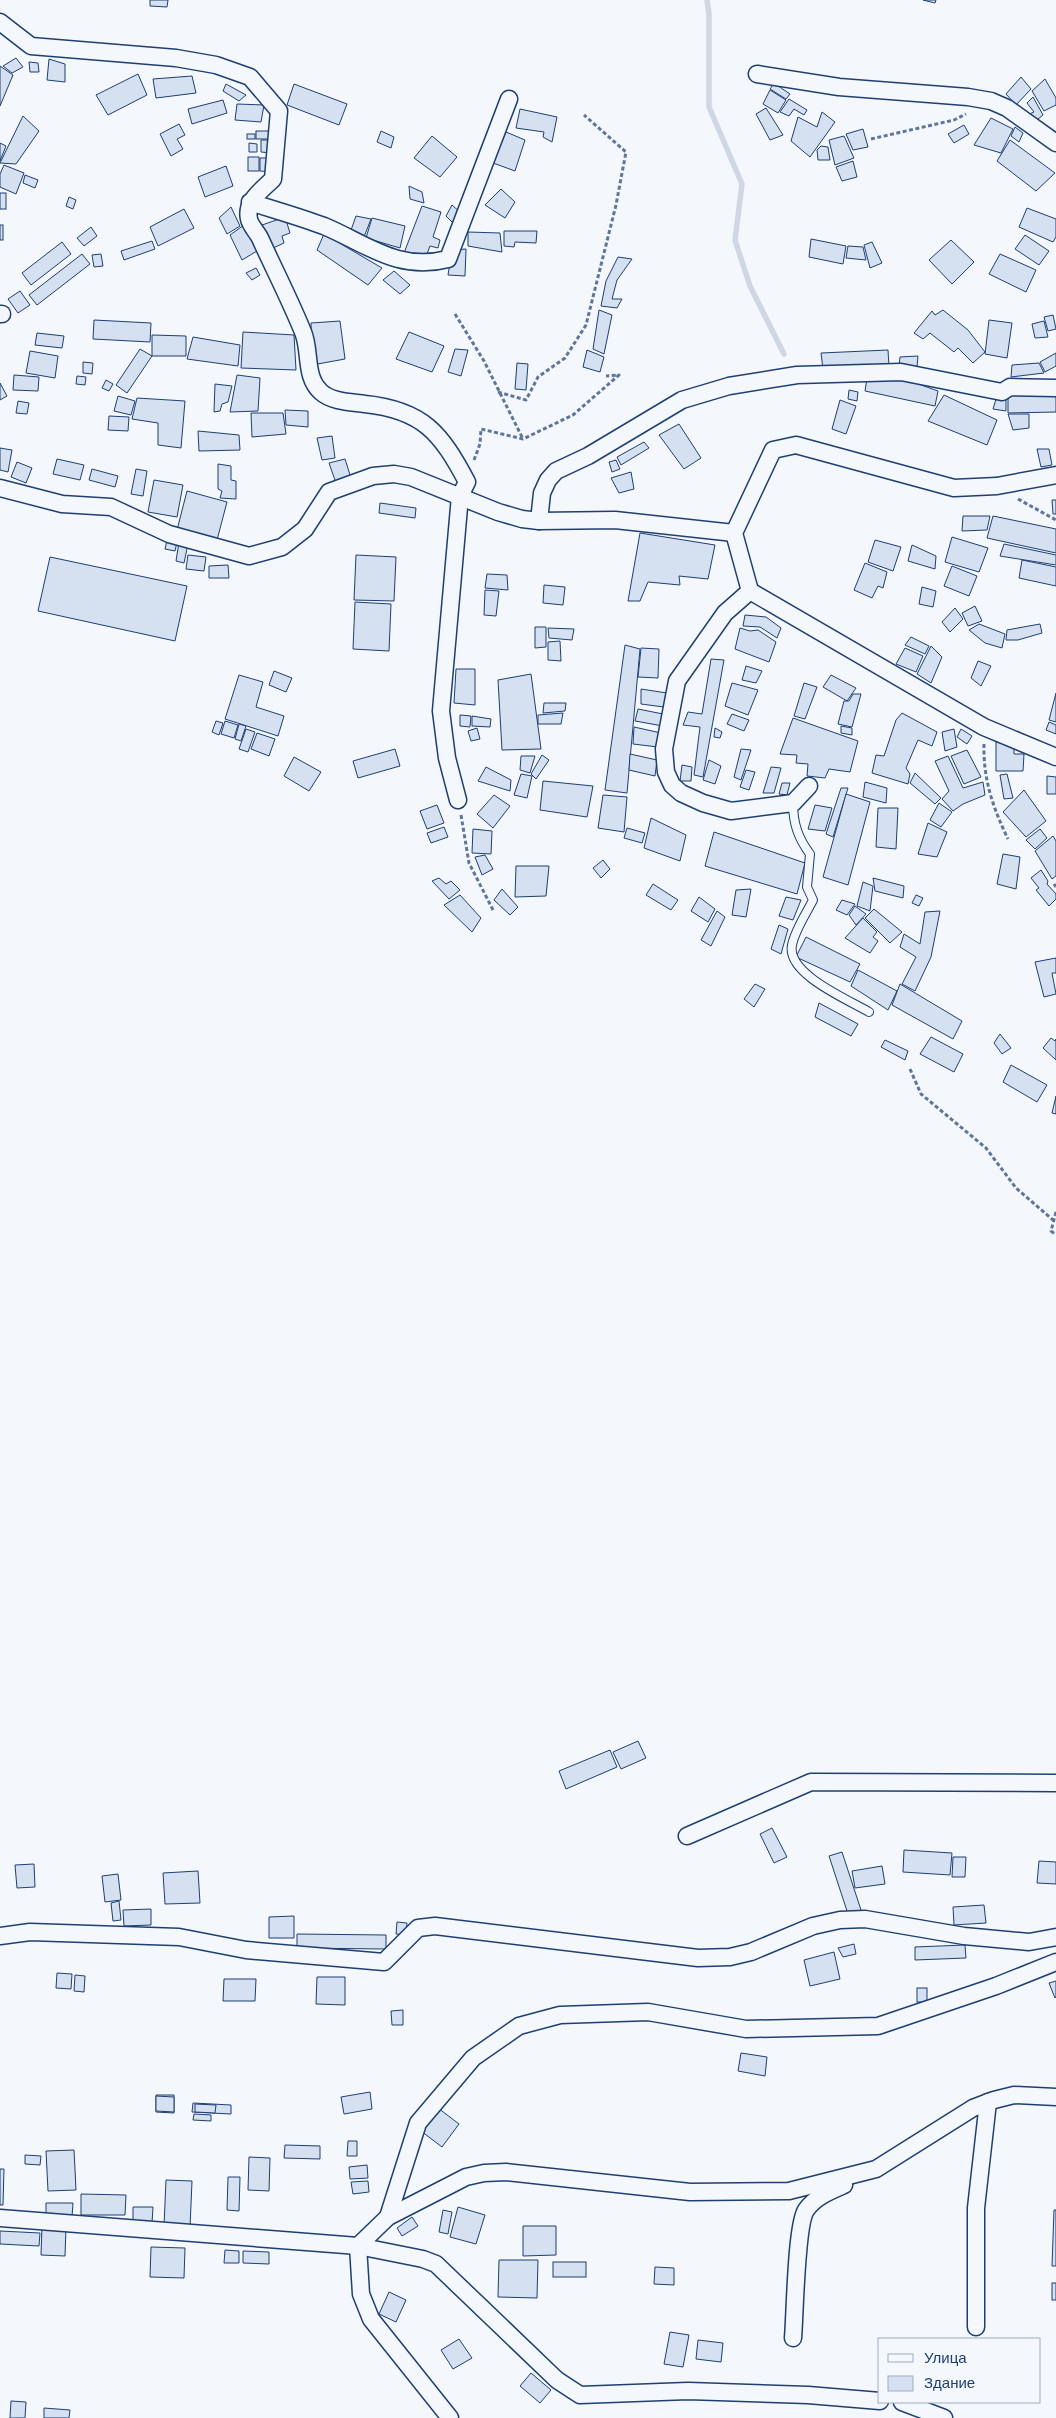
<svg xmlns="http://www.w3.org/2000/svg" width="1056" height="2418" viewBox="0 0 1056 2418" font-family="'Work Sans',sans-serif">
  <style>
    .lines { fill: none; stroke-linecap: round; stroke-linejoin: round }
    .stream { stroke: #cfd7e4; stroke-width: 5.5 }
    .building { fill: #d5e0f0; stroke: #1d3f73 }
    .lane-casing { stroke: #1d3f73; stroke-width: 10 }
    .street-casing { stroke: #1d3f73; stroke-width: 19 }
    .path { stroke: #5e769c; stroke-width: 3; stroke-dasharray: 4 2.5; stroke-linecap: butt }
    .lane { stroke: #f4f7fb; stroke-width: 8 }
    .street { stroke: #f4f7fb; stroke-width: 16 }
  </style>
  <rect width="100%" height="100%" fill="#f4f7fb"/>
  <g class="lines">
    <polyline class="stream" points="707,0 709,14 709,107 742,184 735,240 750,286 784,354"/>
  </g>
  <g class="building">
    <polygon points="150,0 168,0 167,7 150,6"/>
    <polygon points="923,0 936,0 935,3"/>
    <polygon points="16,58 23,67 12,73 3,66"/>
    <polygon points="49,59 65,64 65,82 47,80"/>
    <polygon points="29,62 38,63 39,72 30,72"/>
    <polygon points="0,66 13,75 0,106"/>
    <polygon points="138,74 147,95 108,115 96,95"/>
    <polygon points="192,76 196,93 156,98 153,79"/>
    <polygon points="1021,77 1031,89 1016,105 1006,94"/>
    <polygon points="1045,79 1056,98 1056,105 1044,111 1032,91"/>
    <polygon points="774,83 790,94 786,99 770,89"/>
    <polygon points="226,84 246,95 239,101 223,91"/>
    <polygon points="294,84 347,104 339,125 287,105"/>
    <polygon points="770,90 786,100 778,113 763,104"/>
    <polygon points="1033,97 1043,115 1033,123 1027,115 1034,112 1027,103"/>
    <polygon points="789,99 807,110 804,115 794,109 789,116 780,112"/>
    <polygon points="223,100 227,113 192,124 188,109"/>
    <polygon points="237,104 264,105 261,122 235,120"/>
    <polygon points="766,108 783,135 770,140 756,114"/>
    <polygon points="520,109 557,117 552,142 543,137 544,132 516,128"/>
    <polygon points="822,112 835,122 810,157 791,141 798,117 817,127"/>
    <polygon points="23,116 39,131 16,164 0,163"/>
    <polygon points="991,118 1013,129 1001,153 974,145"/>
    <polygon points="179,124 185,135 177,139 183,149 171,156 160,134"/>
    <polygon points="964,125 969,134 954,143 948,134"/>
    <polygon points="1015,127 1023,133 1019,142 1011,136"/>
    <polygon points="863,129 868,147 853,150 846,134"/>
    <rect x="256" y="131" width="15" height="8"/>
    <polygon points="381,131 394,137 391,148 377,142"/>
    <polygon points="506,132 525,140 515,171 493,163"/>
    <rect x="247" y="134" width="8" height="5"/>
    <polygon points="432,136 457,157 440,177 414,158"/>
    <polygon points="844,136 854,158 835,165 829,140"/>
    <polygon points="261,140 271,140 271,153 261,152"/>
    <polygon points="1010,140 1055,173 1036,191 997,161"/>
    <polygon points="0,143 6,146 0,161"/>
    <polygon points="249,143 257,144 257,152 249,152"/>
    <polygon points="821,146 828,147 830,160 818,160 817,150"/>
    <rect x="248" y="157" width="11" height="14"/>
    <polygon points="260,158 271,158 271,172 260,171"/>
    <polygon points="853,161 857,177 842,181 836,167"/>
    <polygon points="4,165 24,173 16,194 0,187 0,174"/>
    <polygon points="226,166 233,186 205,197 198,177"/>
    <polygon points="25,175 38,180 35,188 23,183"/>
    <polygon points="409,186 422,192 424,203 410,199"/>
    <polygon points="501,189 515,202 505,218 485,205"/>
    <rect x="0" y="193" width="6" height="16"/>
    <polygon points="69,197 76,200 73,209 66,206"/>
    <polygon points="452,205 462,214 455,225 446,216"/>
    <polygon points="422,206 441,212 433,237 440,240 438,248 430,246 425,259 404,253"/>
    <polygon points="231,207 240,226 227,234 219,218"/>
    <polygon points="1027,208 1056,219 1056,237 1053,242 1019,227"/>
    <polygon points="184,209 194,228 158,246 150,227"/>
    <polygon points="356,216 371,219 364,237 350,233"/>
    <polygon points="285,217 290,233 282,236 284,243 271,249 262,225"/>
    <polygon points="372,218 405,226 400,248 366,238"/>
    <rect x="0" y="225" width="3" height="15"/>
    <polygon points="244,225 257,251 242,260 230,235"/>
    <polygon points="91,227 97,236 84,246 77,238"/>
    <polygon points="504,231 537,231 536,243 515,242 514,247 504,246"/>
    <polygon points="468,232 500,233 502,252 468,246"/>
    <polygon points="324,234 382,268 368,285 317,250"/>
    <polygon points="1025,235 1049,251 1039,265 1015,249"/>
    <polygon points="811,239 846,246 843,264 809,257"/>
    <polygon points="951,240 974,262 952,284 929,260"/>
    <polygon points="152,241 155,249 124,260 121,251"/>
    <polygon points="62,242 71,254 31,285 22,273"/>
    <polygon points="872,242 882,263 870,268 864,245"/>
    <polygon points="848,246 863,247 866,260 846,258"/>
    <polygon points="466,249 465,276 448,275 452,250"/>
    <polygon points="82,254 90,264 37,305 29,295"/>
    <polygon points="101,254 103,266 94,267 92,255"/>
    <polygon points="1000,254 1036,270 1026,292 989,274"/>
    <polygon points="618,257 632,259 617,280 612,299 622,299 617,308 601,306 606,281"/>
    <polygon points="256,268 260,275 252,280 246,273"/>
    <polygon points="394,271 410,285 400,294 383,280"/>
    <polygon points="20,291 30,305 18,313 8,299"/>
    <polygon points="599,310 612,315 604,354 593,349"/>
    <polygon points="943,310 968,330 985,352 973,363 958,348 954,352 930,333 923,339 914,333 932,311 935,315"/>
    <polygon points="1053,315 1056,329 1048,331 1044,317"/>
    <polygon points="94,320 151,323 150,342 93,339"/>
    <polygon points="989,320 1012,323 1007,358 985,354"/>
    <polygon points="340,321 345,359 312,365 311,323"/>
    <polygon points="1044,321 1048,337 1035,338 1032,324"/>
    <polygon points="243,332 294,335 296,370 241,368"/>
    <polygon points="409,332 444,346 432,372 396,359"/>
    <polygon points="37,333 64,336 62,348 35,345"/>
    <polygon points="152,335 186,336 186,356 152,356"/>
    <polygon points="193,337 240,345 238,366 187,359"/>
    <polygon points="140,349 152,356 127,393 116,385"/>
    <polygon points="455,349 468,350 461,376 448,372"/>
    <polygon points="587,350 604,357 600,372 583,367"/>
    <polygon points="888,350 889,367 823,369 821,353"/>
    <polygon points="30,351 58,356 55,378 26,373"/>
    <polygon points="1056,353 1056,366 1045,372 1040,362"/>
    <polygon points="918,356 917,367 899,367 900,357"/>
    <polygon points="83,362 93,363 92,374 83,373"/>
    <polygon points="517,363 528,364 526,390 515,389"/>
    <polygon points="1039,363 1044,373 1011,377 1012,365"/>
    <polygon points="14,375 39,377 38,391 13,390"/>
    <polygon points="237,375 260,378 258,411 230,412"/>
    <polygon points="77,376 86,377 85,385 76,384"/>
    <polygon points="867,378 910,381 938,391 935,406 865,391"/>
    <polygon points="106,380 113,384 109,391 102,388"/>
    <polygon points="0,383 7,396 0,400"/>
    <polygon points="215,384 232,386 228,402 222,404 220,411 214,412"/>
    <polygon points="849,390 858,392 857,401 848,399"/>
    <polygon points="944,395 997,420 987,445 928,421"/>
    <polygon points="1008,395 1056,395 1056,412 1008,413"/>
    <polygon points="118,396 135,401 131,415 114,411"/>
    <polygon points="137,398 185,401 181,448 158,445 158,423 132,419"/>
    <polygon points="996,399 1006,400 1006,411 993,409"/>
    <polygon points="840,400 856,406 846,434 832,429"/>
    <polygon points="18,401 29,403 27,414 16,413"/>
    <polygon points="285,410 308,411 308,427 286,425"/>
    <polygon points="251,413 283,413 286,434 252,437"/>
    <polygon points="1008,414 1029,414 1029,428 1013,430"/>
    <polygon points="109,416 129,417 128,431 108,430"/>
    <polygon points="679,424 701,458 684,469 659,435"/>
    <polygon points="198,431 239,435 240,450 199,451"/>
    <polygon points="332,436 335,458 322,460 317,438"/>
    <polygon points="644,442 649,448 621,465 617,457"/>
    <polygon points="0,448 12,450 8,472 0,470"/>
    <polygon points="1037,449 1049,449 1052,465 1041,467"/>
    <polygon points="57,459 84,465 80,480 53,474"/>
    <polygon points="345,459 351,478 336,483 329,463"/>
    <polygon points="616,460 620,469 612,472 609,462"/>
    <polygon points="17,462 32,468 26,483 11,477"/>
    <polygon points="218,464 231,466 231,480 236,481 236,499 220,498 222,491 218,489"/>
    <polygon points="92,469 118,476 115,487 89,480"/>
    <polygon points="136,469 147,471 143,496 131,494"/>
    <polygon points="631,472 634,489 619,493 611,478"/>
    <polygon points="154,480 183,485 177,517 148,512"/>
    <polygon points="187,491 227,502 217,540 177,530"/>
    <polygon points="1052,500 1056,500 1056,514 1053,514"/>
    <polygon points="380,503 416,508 415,518 379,513"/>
    <polygon points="963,516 990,516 987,530 962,531"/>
    <polygon points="993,516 1056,529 1056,553 987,538"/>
    <polygon points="640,533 715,545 708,579 679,576 680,585 648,582 640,601 628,601"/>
    <polygon points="168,536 178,538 175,551 165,549"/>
    <polygon points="952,537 988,548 979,572 945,562"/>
    <polygon points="875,540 901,547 893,571 868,562"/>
    <polygon points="179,542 188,544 184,563 176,561"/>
    <polygon points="1004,544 1056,555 1056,565 1000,556"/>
    <polygon points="912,545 936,556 935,569 908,561"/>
    <polygon points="188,555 206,557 204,571 186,569"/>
    <polygon points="356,555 396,557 394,601 354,600"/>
    <polygon points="50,557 187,586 175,641 38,611"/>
    <polygon points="1022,560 1056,567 1056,586 1019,578"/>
    <polygon points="865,563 887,572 883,588 878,586 872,598 854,590"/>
    <polygon points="228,565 229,578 209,578 209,566"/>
    <polygon points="952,566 977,576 969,596 944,586"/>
    <polygon points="487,574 507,575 508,590 485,588"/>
    <polygon points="544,585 565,587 563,605 543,603"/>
    <polygon points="922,587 936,591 933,607 919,604"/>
    <polygon points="485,590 499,591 496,616 484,615"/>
    <polygon points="355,602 391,604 389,651 353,649"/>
    <polygon points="975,606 982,621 968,626 962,613"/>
    <polygon points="955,608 963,619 950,632 942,622"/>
    <polygon points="745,615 766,617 781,628 777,638 760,627 743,626"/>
    <polygon points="979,624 1005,634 1002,648 985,643 969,630"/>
    <polygon points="1040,624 1042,633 1018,640 1006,640 1007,630"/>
    <polygon points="535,627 546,627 546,647 535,648"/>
    <polygon points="548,628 574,629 572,640 549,638"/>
    <polygon points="740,628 750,631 758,630 776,642 769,662 735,649"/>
    <polygon points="911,637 929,646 925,654 905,645"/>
    <polygon points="560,641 561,661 548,660 548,642"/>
    <polygon points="625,645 640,649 627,793 605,790"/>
    <polygon points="931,646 942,657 931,683 917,674"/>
    <polygon points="641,648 659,649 658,678 638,677"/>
    <polygon points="905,648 923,656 916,672 896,664"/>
    <polygon points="711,659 724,660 703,777 694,775 700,727 683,725 688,712 702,714"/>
    <polygon points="978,661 991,666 981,686 971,678"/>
    <polygon points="746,666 762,671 756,683 742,680"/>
    <polygon points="456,669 475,669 475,705 454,703"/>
    <polygon points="274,671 292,678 286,692 269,685"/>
    <polygon points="531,674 541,749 502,750 498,680"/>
    <polygon points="239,675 263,682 256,707 284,716 278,736 225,719"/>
    <polygon points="831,675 856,688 847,701 823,687"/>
    <polygon points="732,683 758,690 748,715 725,706"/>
    <polygon points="804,683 817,687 805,719 794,716"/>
    <polygon points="641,689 667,693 664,707 641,704"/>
    <polygon points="1056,693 1056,722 1049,720"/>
    <polygon points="853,694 861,694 852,727 838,724 844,701 849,701"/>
    <polygon points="544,703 566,703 565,711 543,713"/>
    <polygon points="638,709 663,714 663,726 635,721"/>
    <polygon points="563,713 561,724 538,724 538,715"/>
    <polygon points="902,713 937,732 932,746 918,740 906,768 910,774 908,784 872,773 876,755 884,756 896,720"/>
    <polygon points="732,714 749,720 744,731 727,724"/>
    <polygon points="460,715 471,716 470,727 460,726"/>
    <polygon points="472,716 491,719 490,727 472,726"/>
    <polygon points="793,718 858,741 850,772 829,769 825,778 807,776 808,764 796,763 797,755 780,754"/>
    <polygon points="216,721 223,723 219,735 212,732"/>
    <polygon points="225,721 238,725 234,738 221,734"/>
    <polygon points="1049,722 1056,725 1056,734 1046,730"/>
    <polygon points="239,724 246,726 241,741 235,739"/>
    <polygon points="841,726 852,728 852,735 841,733"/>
    <polygon points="634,727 661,733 658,747 633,744"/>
    <polygon points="477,728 480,739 471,741 468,731"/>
    <polygon points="715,728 722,732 720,738 714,737"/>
    <polygon points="246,729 255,732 248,752 239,749"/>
    <polygon points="954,729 957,747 945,751 942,732"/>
    <polygon points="961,729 972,736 967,744 957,737"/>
    <polygon points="257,733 275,739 269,756 251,749"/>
    <polygon points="996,742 1014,746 1014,754 1024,754 1023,771 996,771"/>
    <polygon points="395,749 400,766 358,778 353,761"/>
    <polygon points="741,749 751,750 741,780 734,777"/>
    <polygon points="967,750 981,777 964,784 951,756"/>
    <polygon points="630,754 657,760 655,776 629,770"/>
    <polygon points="542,755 549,760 536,779 531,774"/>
    <polygon points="521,756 535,756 530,773 520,770"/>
    <polygon points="948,756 963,788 983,782 985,795 963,804 953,811 942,799 949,791 935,761"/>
    <polygon points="294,757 321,772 309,791 284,776"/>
    <polygon points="709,760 721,766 715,784 703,780"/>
    <polygon points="682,765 692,767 691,781 680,781"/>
    <polygon points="486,767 511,780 510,791 478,781"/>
    <polygon points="771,767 781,768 774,793 763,793"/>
    <polygon points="746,770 755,772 749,790 740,787"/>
    <polygon points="915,773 941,798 935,804 910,783"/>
    <polygon points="521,774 532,776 527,798 514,795"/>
    <polygon points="1007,774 1013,798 1004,799 1000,775"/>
    <polygon points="1047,776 1056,777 1056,794 1047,794"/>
    <polygon points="543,781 593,786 587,817 540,810"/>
    <polygon points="865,782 887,788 886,803 863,797"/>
    <polygon points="782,783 790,783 787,795 779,794"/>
    <polygon points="841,788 848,788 833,837 826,834"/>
    <polygon points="1024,790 1046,821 1026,837 1003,812"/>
    <polygon points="846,794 870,802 848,885 823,877"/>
    <polygon points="494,795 510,806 493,828 477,814"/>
    <polygon points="603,795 627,797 624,832 598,828"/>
    <polygon points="939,803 952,812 941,827 930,820"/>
    <polygon points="437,805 444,823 427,829 420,811"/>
    <polygon points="815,805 832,808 825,831 808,829"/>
    <polygon points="878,808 898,808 896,849 876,847"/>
    <polygon points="651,818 686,835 680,861 644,848"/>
    <polygon points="928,823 947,832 937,857 918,854"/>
    <polygon points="444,827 448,837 431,843 427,833"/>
    <polygon points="627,828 645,833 642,843 624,838"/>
    <polygon points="473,829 492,831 491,854 472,853"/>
    <polygon points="1040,829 1047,838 1035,849 1026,840"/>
    <polygon points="714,832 805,863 797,894 705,866"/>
    <polygon points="1053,836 1056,841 1056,876 1052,879 1035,851"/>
    <polygon points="1003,854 1020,857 1016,889 997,884"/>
    <polygon points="485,855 493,869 482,875 475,857"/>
    <polygon points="603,860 610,869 601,878 593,868"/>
    <polygon points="516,866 549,866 546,896 515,897"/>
    <polygon points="1041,870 1048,881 1047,884 1056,894 1056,899 1049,906 1036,890 1039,888 1031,878"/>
    <polygon points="439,878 446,884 451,881 460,890 449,899 432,881"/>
    <polygon points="873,878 904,886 903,898 875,891"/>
    <polygon points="863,882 873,886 870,911 857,906"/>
    <polygon points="653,884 678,900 671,910 646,895"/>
    <polygon points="502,889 518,907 510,915 494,900"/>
    <polygon points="751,889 746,917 732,915 736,890"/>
    <polygon points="460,895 481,918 472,932 444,905"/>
    <polygon points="916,895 923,898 919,906 912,903"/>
    <polygon points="699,897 715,909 708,922 691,911"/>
    <polygon points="786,897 801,900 793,920 779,916"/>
    <polygon points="842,900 855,904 847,915 836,910"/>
    <polygon points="855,906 866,914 856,925 849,915"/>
    <polygon points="874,909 902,932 890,943 865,918"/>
    <polygon points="717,911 725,917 711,946 701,940"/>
    <polygon points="940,911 931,957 915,991 902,984 916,957 900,947 904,934 920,944 925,912"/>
    <polygon points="863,918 877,932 873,937 878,941 870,953 845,938"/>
    <polygon points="779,925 788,929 781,954 771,949"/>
    <polygon points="806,937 860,964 850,982 796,957"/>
    <polygon points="1056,958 1056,973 1052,973 1056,994 1044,997 1035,962"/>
    <polygon points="858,970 897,991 888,1010 851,986"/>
    <polygon points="755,984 765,989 754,1007 744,999"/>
    <polygon points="900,984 962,1021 953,1039 892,1005"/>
    <polygon points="819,1003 858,1024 851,1036 815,1017"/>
    <polygon points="1000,1034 1011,1048 1002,1054 994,1043"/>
    <polygon points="931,1037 963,1054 954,1072 920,1054"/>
    <polygon points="1051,1038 1055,1041 1056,1039 1056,1060 1043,1048"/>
    <polygon points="885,1040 908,1051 905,1060 881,1047"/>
    <polygon points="1011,1065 1047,1085 1037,1102 1003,1082"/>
    <polygon points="1056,1096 1056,1114 1052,1113"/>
    <polygon points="638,1741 646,1758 621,1769 613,1752"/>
    <polygon points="610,1750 617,1767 566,1789 559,1771"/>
    <polygon points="772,1828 787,1857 774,1863 760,1834"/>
    <polygon points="904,1850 952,1853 950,1875 903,1872"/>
    <polygon points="842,1852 861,1910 848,1914 829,1856"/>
    <polygon points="953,1857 966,1857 965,1877 952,1877"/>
    <polygon points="1039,1861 1056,1862 1056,1884 1037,1883"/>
    <polygon points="34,1864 35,1887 17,1888 15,1865"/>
    <polygon points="882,1866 885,1884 855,1888 852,1871"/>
    <polygon points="198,1871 200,1903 165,1904 163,1873"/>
    <polygon points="118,1874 121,1900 105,1902 102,1876"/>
    <polygon points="119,1901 121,1920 113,1921 111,1903"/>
    <polygon points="984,1905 986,1923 954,1925 953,1907"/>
    <polygon points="151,1909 151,1925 124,1926 123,1910"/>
    <polygon points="294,1916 294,1938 269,1938 269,1917"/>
    <polygon points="397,1922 407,1923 406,1935 396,1934"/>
    <polygon points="297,1934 386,1935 386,1949 297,1948"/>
    <polygon points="854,1944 856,1954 843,1957 838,1948"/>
    <polygon points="965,1945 966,1958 915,1960 915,1947"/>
    <polygon points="834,1952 840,1979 810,1986 804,1960"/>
    <polygon points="57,1973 72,1974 71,1989 56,1988"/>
    <polygon points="75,1975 85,1976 84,1992 74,1991"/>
    <polygon points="317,1977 345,1977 345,2005 316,2004"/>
    <polygon points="224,1979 256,1979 255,2001 223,2001"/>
    <polygon points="1056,1981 1056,1997 1055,1998 1049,1983"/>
    <rect x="917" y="1988" width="10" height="14"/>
    <polygon points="403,2010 403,2025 392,2025 391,2011"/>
    <polygon points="741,2053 767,2057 765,2076 738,2071"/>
    <polygon points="370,2092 372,2109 344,2114 341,2097"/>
    <polygon points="156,2095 174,2095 174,2113 156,2112"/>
    <polygon points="156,2096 174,2097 174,2112 156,2111"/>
    <polygon points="193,2103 231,2105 231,2114 192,2112"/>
    <polygon points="195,2104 216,2105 215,2113 195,2112"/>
    <polygon points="438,2108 459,2124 442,2147 421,2131"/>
    <polygon points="194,2114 211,2115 211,2121 193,2120"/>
    <polygon points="348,2141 357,2141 357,2156 347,2156"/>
    <polygon points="285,2145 320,2146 320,2159 284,2158"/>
    <polygon points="74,2150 76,2190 48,2191 46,2151"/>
    <polygon points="25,2155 41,2156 40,2165 25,2164"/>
    <polygon points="249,2157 270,2158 269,2191 248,2190"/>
    <polygon points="367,2165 368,2178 350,2179 349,2167"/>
    <polygon points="0,2169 4,2169 3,2205 0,2205"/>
    <polygon points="228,2177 240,2177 239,2211 227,2210"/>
    <polygon points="166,2180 192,2181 190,2228 164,2226"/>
    <polygon points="368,2181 369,2192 353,2194 351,2182"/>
    <polygon points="81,2194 126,2195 125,2215 81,2215"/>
    <polygon points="46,2203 73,2203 72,2217 46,2216"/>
    <polygon points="133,2207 153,2207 152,2223 133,2222"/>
    <polygon points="458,2207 485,2215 476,2244 450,2237"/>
    <polygon points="443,2210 452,2212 448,2234 439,2232"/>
    <polygon points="1054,2210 1056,2210 1056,2266 1052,2266"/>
    <polygon points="412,2217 418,2226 402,2236 397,2228"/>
    <polygon points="42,2226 66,2227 65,2256 41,2255"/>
    <polygon points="523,2226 556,2226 556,2255 523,2256"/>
    <polygon points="0,2231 40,2233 39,2246 0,2244"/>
    <polygon points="151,2247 185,2248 184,2278 150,2277"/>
    <polygon points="225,2250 239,2251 239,2263 224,2263"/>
    <polygon points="243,2251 269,2252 269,2264 243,2263"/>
    <polygon points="499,2260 538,2260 537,2298 498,2297"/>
    <rect x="553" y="2262" width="33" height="15"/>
    <polygon points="655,2267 674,2268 674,2285 654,2284"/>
    <rect x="1052" y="2283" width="4" height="17"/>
    <polygon points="389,2292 406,2300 396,2322 379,2314"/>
    <polygon points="670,2332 689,2335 683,2367 664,2364"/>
    <polygon points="459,2339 472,2358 453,2369 441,2350"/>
    <polygon points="698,2340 723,2343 721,2362 696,2359"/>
    <polygon points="531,2373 551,2390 540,2403 520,2386"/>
    <polygon points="11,2401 26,2402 25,2418 10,2418"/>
    <polygon points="44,2408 70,2410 69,2418 44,2418"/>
  </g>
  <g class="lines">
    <g class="lane-casing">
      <path id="lane" d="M793,803C793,823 798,838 810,854L807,887L813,900C806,914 795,930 792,945C786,974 849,1000 869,1012"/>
    </g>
    <g class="street-casing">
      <g id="street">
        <path d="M0,22L31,46L176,58L216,65L250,77L279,111L273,179C262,190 245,201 249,219C250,225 257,232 260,238C274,269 290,300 303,332C311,351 304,377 321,392C332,402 351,402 365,404C423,410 441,433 467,482L460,496L441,711L447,758L458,800"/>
        <polyline points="757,74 839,87 968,97 991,101 1007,108 1056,143"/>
        <path d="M250,202C275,210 300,217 324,226C367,244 398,272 448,259L509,99"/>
        <polyline points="0,314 2,314"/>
        <polyline points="1056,475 997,486 954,488 796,445 773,450 734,533 750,591 984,727 1056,757"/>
        <polyline points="0,488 62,504 111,507 169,534 249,556 282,547 305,529 329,492 373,476 394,474 411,477 498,512 522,519 539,521 615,520 734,533"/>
        <polyline points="539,521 542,493 548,480 556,471 588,456 682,400 729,386 797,375 901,372 1002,392 1010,387 1056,388"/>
        <polyline points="750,591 725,613 677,681 664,749 666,772 672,785 681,793 703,803 731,811 793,803 809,786"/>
        <polyline points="687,1836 811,1782 1056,1783"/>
        <polyline points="0,1936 30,1932 179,1937 246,1950 384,1962 418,1928 435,1926 698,1958 730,1957 751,1952 813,1926 840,1920 865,1919 964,1936 1029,1942 1056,1937"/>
        <polyline points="388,2217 418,2123 473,2058 519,2026 560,2015 648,2012 746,2029 878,2026 996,1986 1056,1962"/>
        <polyline points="0,2218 358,2246 423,2259 436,2264 557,2380 580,2395 688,2391 808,2395 880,2401"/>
        <polyline points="976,2327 976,2208 988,2102"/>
        <path d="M793,2338C795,2315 796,2225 806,2210C815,2197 830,2191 844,2185"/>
        <polyline points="902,2402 944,2418"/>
        <polyline points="450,2418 371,2319 361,2294 358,2246 388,2217 466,2177 484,2173 506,2172 690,2192 789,2191 876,2169 973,2108 994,2100 1014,2095 1056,2097"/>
      </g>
    </g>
    <g class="path">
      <polyline points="871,139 954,120 966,114"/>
      <polyline points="455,314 484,361 523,439"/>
      <polyline points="498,392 526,400 538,377 565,358 586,325 616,205 626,152 584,115"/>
      <polyline points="474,460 480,444 481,429 523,439 573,415 619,375 606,376"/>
      <polyline points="1018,499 1056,520"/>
      <path d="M984,744C983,779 993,808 1008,839"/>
      <polyline points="461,815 469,863 493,910"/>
      <polyline points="1054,884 1056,887"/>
      <polyline points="910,1069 921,1094 986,1148 1016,1188 1053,1220"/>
      <polyline points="1056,1212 1051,1231 1056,1235"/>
    </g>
    <use href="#lane" class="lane"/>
    <use href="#street" class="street"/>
  </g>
  <rect x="878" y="2338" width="162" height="65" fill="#f4f7fb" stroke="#9eadc5"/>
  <rect x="888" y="2354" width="25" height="8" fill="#f4f7fb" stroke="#9eadc5"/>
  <text x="924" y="2363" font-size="15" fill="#1d3f73">Улица</text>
  <rect x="888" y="2376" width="25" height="15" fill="#d5e0f0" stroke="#9eadc5"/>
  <text x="924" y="2388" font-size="15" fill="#1d3f73">Здание</text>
</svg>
